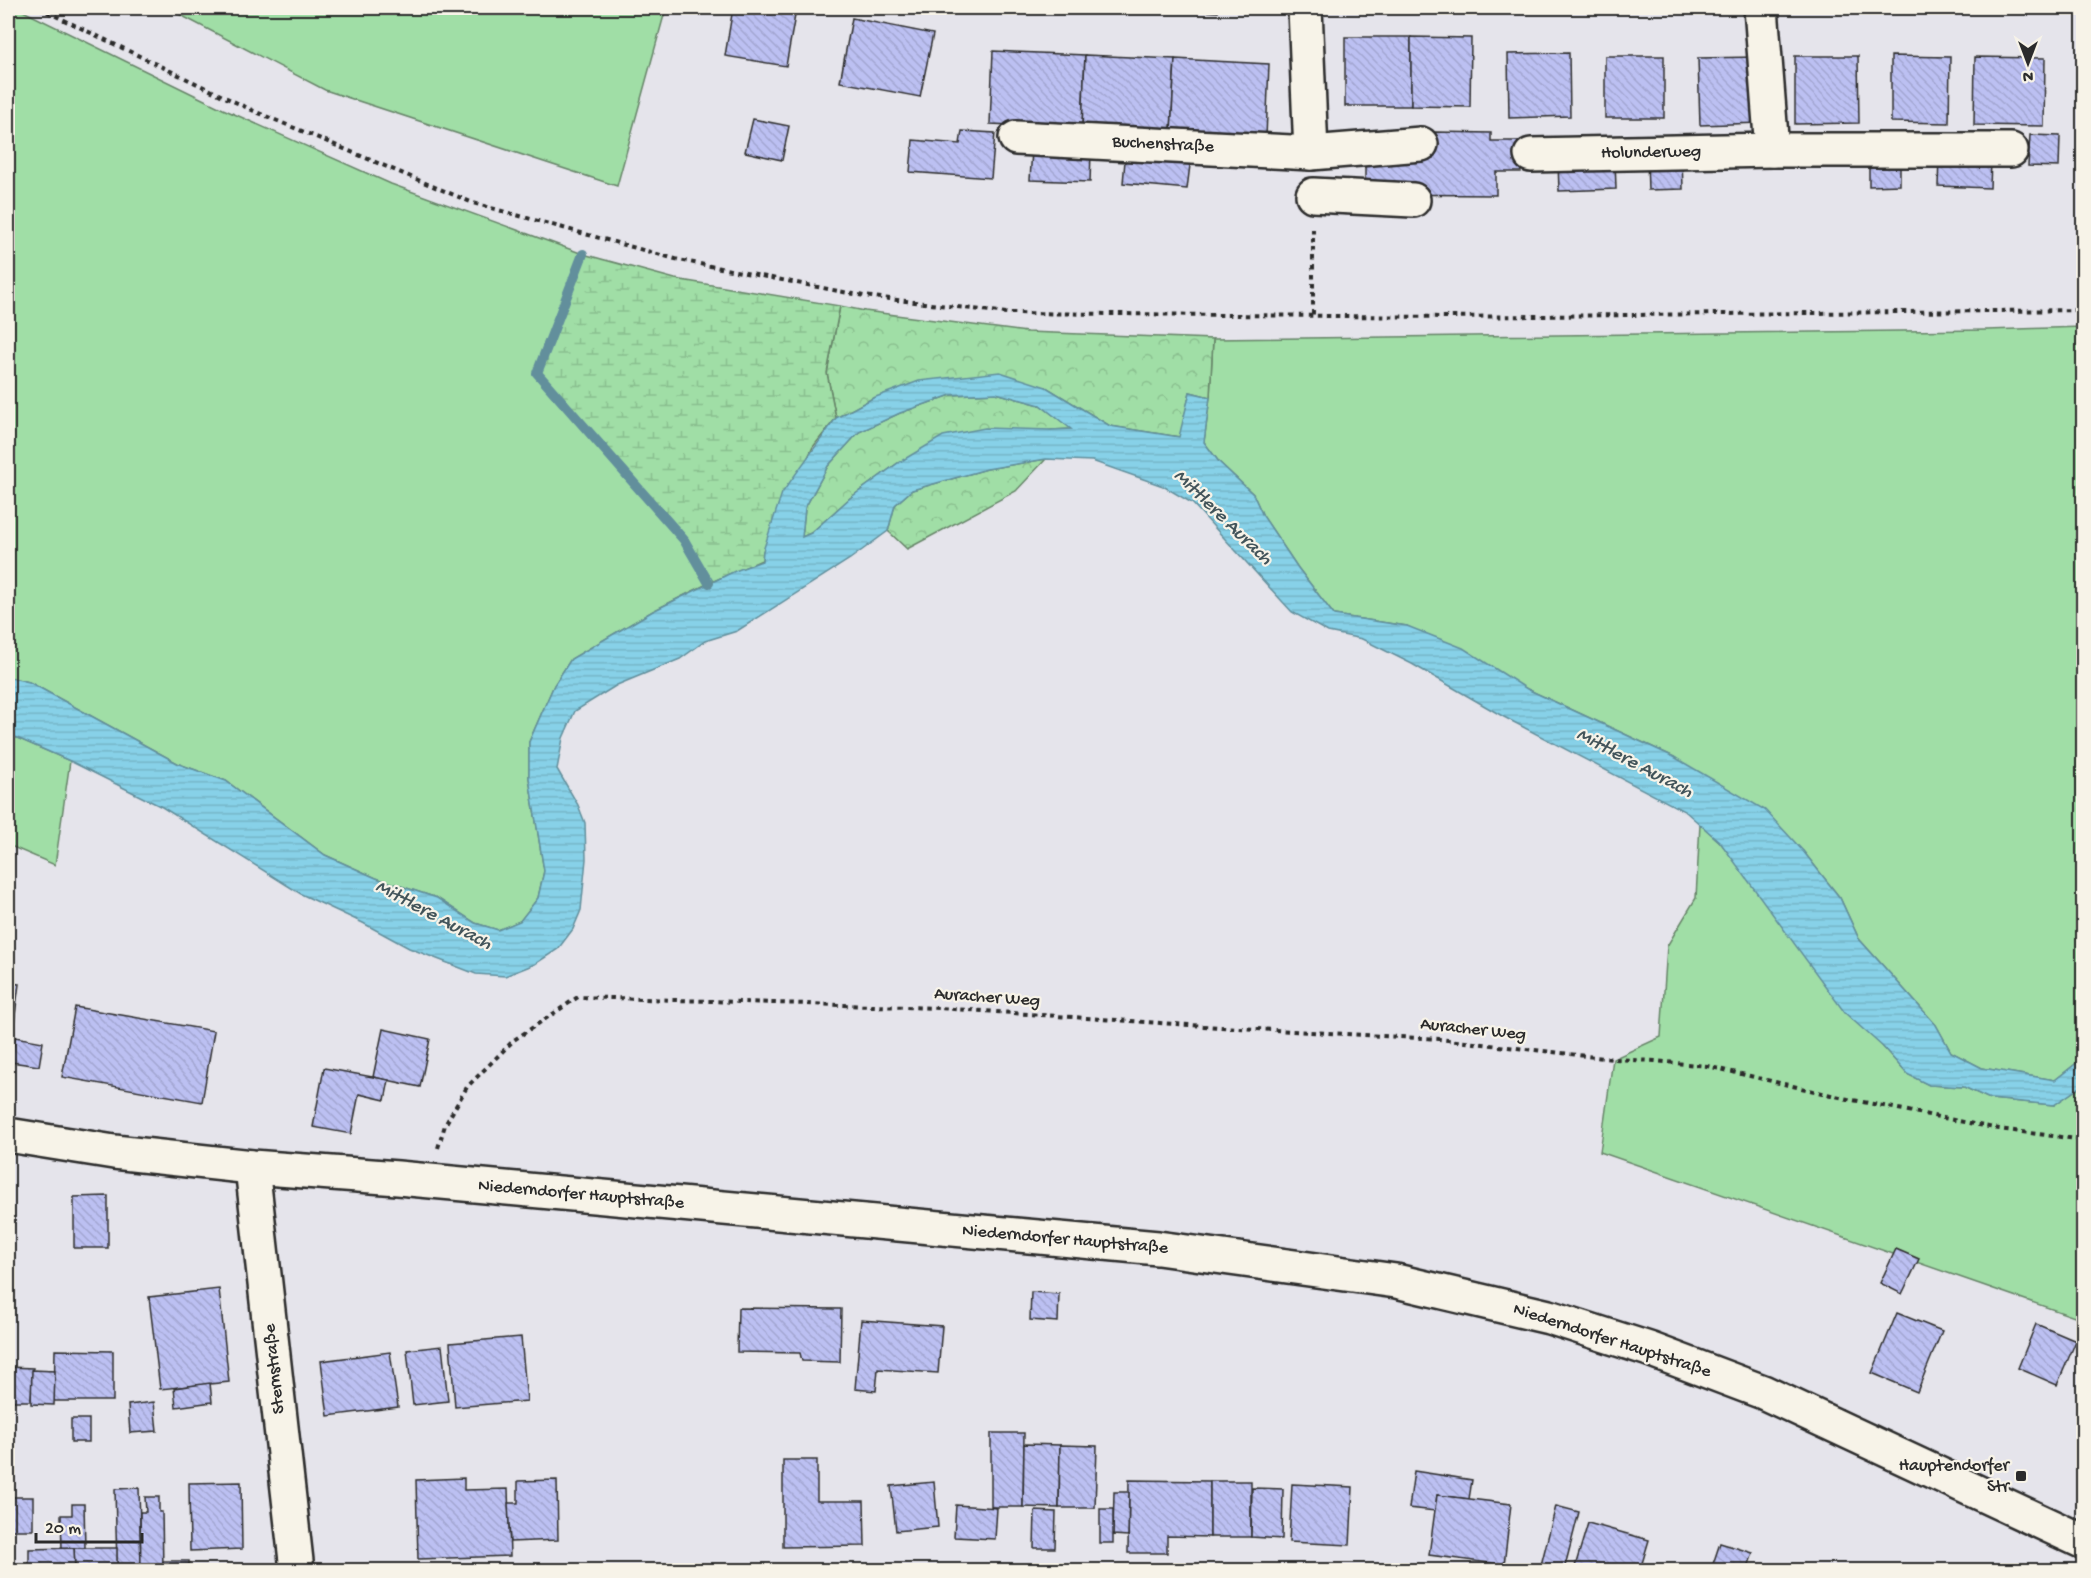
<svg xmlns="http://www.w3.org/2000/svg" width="2091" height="1578" viewBox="0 0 2091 1578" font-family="'Gochi Hand',sans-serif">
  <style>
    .grass { fill: #a0dea6; stroke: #668468; stroke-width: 1.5 }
    .forest { fill: url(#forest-crowns); stroke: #668468; stroke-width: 1.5 }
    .wetland { fill: url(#wetland-marsh); stroke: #668468; stroke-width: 1.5 }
    .water { fill: url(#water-rules); stroke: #628f9c; stroke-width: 1.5; fill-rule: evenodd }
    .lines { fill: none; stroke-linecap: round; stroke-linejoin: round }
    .stream { stroke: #628f9c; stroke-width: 10 }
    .building { fill: url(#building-back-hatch); stroke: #2b2b2b; stroke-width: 1.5 }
    .minor-casing { stroke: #2b2b2b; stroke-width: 38 }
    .tertiary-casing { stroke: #2b2b2b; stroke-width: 38 }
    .path { stroke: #2b2b2b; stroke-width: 4; stroke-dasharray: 4.5 4.5; stroke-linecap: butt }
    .minor { stroke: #f7f3e8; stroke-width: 33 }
    .tertiary { stroke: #f7f3e8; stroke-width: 33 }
    .poi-dot { fill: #2b2b2b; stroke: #f7f3e8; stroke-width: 2 }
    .labels { text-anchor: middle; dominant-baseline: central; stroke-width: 4.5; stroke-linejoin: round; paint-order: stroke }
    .street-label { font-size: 18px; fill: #2b2b2b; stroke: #f7f3e8 }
    .poi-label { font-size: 18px; fill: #2b2b2b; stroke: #f7f3e8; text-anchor: end }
    .water-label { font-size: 20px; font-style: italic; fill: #42545a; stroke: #f7f3e8 }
  </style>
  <defs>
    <pattern id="forest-crowns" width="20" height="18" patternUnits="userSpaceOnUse" patternTransform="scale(1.5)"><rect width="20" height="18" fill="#a0dea6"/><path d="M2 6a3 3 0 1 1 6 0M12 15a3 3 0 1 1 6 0" fill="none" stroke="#8abf8f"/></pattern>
    <pattern id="wetland-marsh" width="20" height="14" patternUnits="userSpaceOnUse" patternTransform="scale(1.5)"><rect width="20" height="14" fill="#a0dea6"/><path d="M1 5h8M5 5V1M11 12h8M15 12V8" fill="none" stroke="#8abf8f"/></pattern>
    <pattern id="water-rules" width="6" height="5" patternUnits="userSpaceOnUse" patternTransform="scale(1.5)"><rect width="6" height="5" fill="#87d1e8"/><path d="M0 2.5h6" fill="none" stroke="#75b4c7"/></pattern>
    <pattern id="building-back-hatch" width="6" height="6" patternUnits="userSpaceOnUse" patternTransform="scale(1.5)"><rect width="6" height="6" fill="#bcc0f2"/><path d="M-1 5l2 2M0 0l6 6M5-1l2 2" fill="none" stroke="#a2a5d0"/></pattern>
  </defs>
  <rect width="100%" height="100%" fill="#e5e4eb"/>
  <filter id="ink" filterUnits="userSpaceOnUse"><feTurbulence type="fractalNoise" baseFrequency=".0167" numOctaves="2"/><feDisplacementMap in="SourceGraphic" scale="12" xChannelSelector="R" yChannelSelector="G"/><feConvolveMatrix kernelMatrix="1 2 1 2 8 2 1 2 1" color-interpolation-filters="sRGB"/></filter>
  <g filter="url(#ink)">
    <g class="grass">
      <polygon points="8,8 17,8 223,109 391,184 583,254 537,373 684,540 709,583 653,611 571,659 554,685 529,742 529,778 544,871 538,898 520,921 498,930 475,923 437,898 376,878 325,855 226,781 179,764 29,682 8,677"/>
      <polygon points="167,8 666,8 617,186 325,90"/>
      <polygon points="2083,327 2083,1058 2055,1080 1982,1068 1951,1052 1936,1025 1859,939 1840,898 1803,851 1674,757 1527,689 1407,626 1334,615 1298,568 1263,516 1253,494 1219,462 1204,442 1210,397 1213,339 1987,330"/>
      <polygon points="8,734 70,761 55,865 8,845"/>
      <polygon points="1700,824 1720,842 1883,1047 1907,1074 1929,1085 1964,1087 1990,1099 2054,1105 2083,1085 2083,1320 1600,1152 1613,1059 1661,1037 1667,946 1696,898"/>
    </g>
    <g class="forest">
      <polygon points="840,306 865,311 1027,332 1213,339 1210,397 1190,392 1180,437 1110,426 1046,387 873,398 836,418 827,373"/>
      <polygon points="996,393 1040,405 1072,429 1051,430 898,463 850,498 811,533 802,537 805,508 828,466 859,432 900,413 951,395"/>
      <polygon points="1046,459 1016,491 907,549 888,531 895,505 912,490 987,469"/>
    </g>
    <polygon class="wetland" points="583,254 675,279 840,306 827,373 836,418 813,447 763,551 762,560 709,583 684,540 537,373"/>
    <path class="water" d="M1000,372L1046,387L1110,426L1179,437L1190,392L1210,397L1204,442L1219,462L1253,494L1263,516L1298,568L1334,615L1407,626L1463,648L1527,689L1674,757L1765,810L1803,851L1840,898L1859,939L1936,1025L1951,1052L1982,1068L2055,1080L2083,1058V1085L2054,1105L1990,1099L1964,1087L1929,1085L1907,1074L1883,1047L1845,1013L1720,842L1686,812L1504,717L1412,664L1362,639L1328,632L1292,612L1192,503L1163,486L1092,461L1046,459L987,469L912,490L895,505L888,531L850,559L737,631L705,641L680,659L617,685L575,711L563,738L557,769L578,805L585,823L586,859L581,910L573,929L558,949L535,964L505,976L476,974L409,948L363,923L301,894L162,807L70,761L8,734V677L29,682L179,764L226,781L325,855L376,878L437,898L475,923L498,930L520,921L538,898L544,871L529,778V742L554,685L571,659L653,611L735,571L762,561L763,551L782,493L836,418L873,398L919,381ZM996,393L1040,405L1071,429L1051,430L985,428L943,436L898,463L850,498L811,533L802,537L805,508L828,466L859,432L900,413L951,395Z"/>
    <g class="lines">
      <polyline class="stream" points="583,254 537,373 684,540 709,583"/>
    </g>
    <g class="building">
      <polygon points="733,8 781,8 796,10 786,66 725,56"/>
      <polygon points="1043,8 1083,8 1083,10"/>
      <polygon points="1145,8 1218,8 1218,12"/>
      <polygon points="852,18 933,34 920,97 840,82"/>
      <rect x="1345" y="37" width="66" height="69"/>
      <polygon points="1411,37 1471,38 1470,107 1411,106"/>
      <polygon points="993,51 1085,55 1082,128 990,124"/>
      <polygon points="1569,53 1570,116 1509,118 1508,54"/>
      <polygon points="1085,55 1175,59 1171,132 1082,128"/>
      <rect x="1605" y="56" width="59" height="62"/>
      <polygon points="1795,56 1858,56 1859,123 1795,124"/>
      <polygon points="1891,56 1950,57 1949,123 1891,122"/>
      <polygon points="1758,57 1760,123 1700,125 1698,58"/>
      <polygon points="1975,57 2045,58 2044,126 1974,125"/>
      <polygon points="1175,59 1269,64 1266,137 1171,132"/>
      <polygon points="753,119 789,126 782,160 745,152"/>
      <polygon points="962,131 995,133 991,178 910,172 913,140 960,144"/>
      <polygon points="1434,132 1491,133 1491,141 1521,141 1521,172 1496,172 1496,195 1365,194 1365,157 1433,158"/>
      <polygon points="2030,135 2060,136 2059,167 2028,166"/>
      <polygon points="1032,150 1091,152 1090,182 1030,180"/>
      <polygon points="1126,150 1191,157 1187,189 1123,183"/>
      <polygon points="1647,159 1682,159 1683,189 1648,190"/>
      <polygon points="1869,159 1900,159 1900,185 1869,186"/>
      <polygon points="1939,159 1991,160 1990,188 1938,186"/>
      <polygon points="1615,160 1616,189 1559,191 1558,162"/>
      <polygon points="8,983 19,984 12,1039 8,1038"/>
      <polygon points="75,1007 214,1031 202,1102 62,1077"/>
      <polygon points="383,1029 430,1039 420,1087 373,1077"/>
      <polygon points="15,1037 43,1042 39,1066 11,1062"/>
      <polygon points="324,1068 389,1080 385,1100 359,1094 351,1134 313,1127"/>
      <polygon points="108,1196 108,1248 74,1248 74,1197"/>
      <polygon points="1896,1249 1919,1259 1902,1294 1880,1283"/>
      <polygon points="219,1289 229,1382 160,1389 149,1297"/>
      <polygon points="1031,1292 1059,1294 1058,1322 1030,1320"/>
      <polygon points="738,1308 841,1309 840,1362 802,1361 800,1353 737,1352"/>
      <polygon points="1897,1313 1942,1331 1917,1392 1872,1373"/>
      <polygon points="861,1320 942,1326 938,1373 878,1369 876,1391 855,1389"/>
      <polygon points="2036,1324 2076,1341 2057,1385 2018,1368"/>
      <polygon points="521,1337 527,1401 455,1407 450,1343"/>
      <polygon points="442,1346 448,1401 413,1405 407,1350"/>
      <polygon points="55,1350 113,1351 113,1401 54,1401"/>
      <polygon points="390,1352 398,1407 328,1416 321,1361"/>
      <polygon points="8,1367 33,1368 31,1401 8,1401"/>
      <polygon points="32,1370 55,1371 54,1405 31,1404"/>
      <polygon points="210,1383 212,1402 176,1407 174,1388"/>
      <polygon points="154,1402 157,1431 130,1433 128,1405"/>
      <rect x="71" y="1419" width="18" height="23"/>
      <polygon points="991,1433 1024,1433 1023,1507 991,1507"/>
      <polygon points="1024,1444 1060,1445 1059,1508 1023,1507"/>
      <polygon points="1060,1445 1097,1446 1095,1508 1059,1508"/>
      <polygon points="783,1460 817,1460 817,1501 864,1501 865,1546 783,1547"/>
      <polygon points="1414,1471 1472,1480 1469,1499 1437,1495 1435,1511 1409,1508"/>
      <polygon points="464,1478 464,1490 508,1489 510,1556 418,1559 416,1480"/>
      <polygon points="557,1480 558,1540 510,1542 508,1503 518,1503 518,1481"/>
      <polygon points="1129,1480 1210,1481 1210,1537 1167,1536 1167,1553 1128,1553"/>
      <rect x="1210" y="1481" width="41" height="56"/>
      <polygon points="241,1482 242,1549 190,1551 189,1483"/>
      <polygon points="934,1482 938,1527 896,1531 891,1486"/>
      <polygon points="1292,1484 1353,1487 1350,1545 1289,1542"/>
      <polygon points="139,1488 141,1566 117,1567 115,1489"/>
      <polygon points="1252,1488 1283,1489 1282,1539 1251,1537"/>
      <polygon points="1114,1492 1129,1492 1128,1536 1113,1535"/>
      <polygon points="1437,1495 1511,1504 1504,1565 1429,1555"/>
      <rect x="8" y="1497" width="25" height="33"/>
      <polygon points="145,1497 159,1497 159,1512 162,1512 163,1570 141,1570 140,1512 146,1512"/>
      <polygon points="72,1504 84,1504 85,1548 62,1549 61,1515 72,1515"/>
      <polygon points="956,1505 997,1508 995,1539 954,1537"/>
      <polygon points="1556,1506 1579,1512 1564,1570 1546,1570 1540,1569"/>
      <rect x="1100" y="1509" width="13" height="34"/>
      <polygon points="1035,1511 1056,1512 1055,1548 1034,1548"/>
      <polygon points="1588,1523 1649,1540 1640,1570 1574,1570"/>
      <polygon points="1720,1543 1753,1553 1748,1567 1760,1570 1711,1570"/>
      <polygon points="74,1548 117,1548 117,1570 75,1570"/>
      <polygon points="74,1548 75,1570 29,1570 29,1549"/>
      <rect x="163" y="1561" width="26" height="9"/>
    </g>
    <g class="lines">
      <g class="minor-casing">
        <g id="minor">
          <polyline points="1305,8 1311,153"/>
          <polyline points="1761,8 1772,150"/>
          <polyline points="1016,138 1311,153 1421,144"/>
          <polyline points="1531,155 1772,150 2011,150"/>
          <polyline points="1313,195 1413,200"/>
          <polyline points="252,1167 297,1570"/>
        </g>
      </g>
      <g class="tertiary-casing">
        <polyline id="tertiary" points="8,1135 114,1152 252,1167 398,1178 1158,1248 1396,1281 1549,1317 1649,1349 1763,1392 2084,1542"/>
      </g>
      <g class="path">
        <polyline points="39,8 254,111 473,203 679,260 864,296 1007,313 1448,317 2084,310"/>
        <polyline points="1313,229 1313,316"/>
        <polyline points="438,1148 445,1125 467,1087 514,1040 578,997 939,1008 1219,1027 1439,1039 1613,1059 1655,1061 1707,1066 1848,1099 1999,1129 2084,1140"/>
      </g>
      <use href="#minor" class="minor"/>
      <use href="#tertiary" class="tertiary"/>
    </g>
  </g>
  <rect class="poi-dot" x="2015" y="1470" width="12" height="12" rx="3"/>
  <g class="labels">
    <g class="street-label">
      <text transform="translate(1163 145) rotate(3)">Buchenstraße</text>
      <text transform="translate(1651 153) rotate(-1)">Holunderweg</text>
      <text transform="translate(987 998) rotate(4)">Auracher Weg</text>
      <text transform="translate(1473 1030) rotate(6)">Auracher Weg</text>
      <text transform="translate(581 1195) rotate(5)">Niederndorfer Hauptstraße</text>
      <text transform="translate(1065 1240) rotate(5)">Niederndorfer Hauptstraße</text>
      <text transform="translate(1612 1341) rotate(18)">Niederndorfer Hauptstraße</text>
      <text transform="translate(275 1369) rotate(-96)">Sternstraße</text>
    </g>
    <g class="poi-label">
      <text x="2009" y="1466">Hauptendorfer<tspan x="2009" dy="21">Str</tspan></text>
    </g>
    <g class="water-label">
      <text transform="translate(1222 518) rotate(44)">Mittlere Aurach</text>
      <text transform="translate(1634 764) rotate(28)">Mittlere Aurach</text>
      <text transform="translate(433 916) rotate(28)">Mittlere Aurach</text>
    </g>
  </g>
  <rect width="2091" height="1578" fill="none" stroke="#f7f3e8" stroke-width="30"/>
  <rect x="15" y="15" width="2061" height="1548" fill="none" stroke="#2b2b2b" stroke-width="2" filter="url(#ink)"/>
  <g transform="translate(2028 63) rotate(180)" stroke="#f7f3e8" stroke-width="4.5" paint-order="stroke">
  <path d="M0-4.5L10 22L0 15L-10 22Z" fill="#2b2b2b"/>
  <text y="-9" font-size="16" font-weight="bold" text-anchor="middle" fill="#2b2b2b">N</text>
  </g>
  <path d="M36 1533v9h106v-9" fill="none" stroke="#2b2b2b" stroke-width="3"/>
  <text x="45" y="1533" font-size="18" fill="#2b2b2b" stroke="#f7f3e8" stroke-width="4.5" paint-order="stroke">20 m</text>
</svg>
